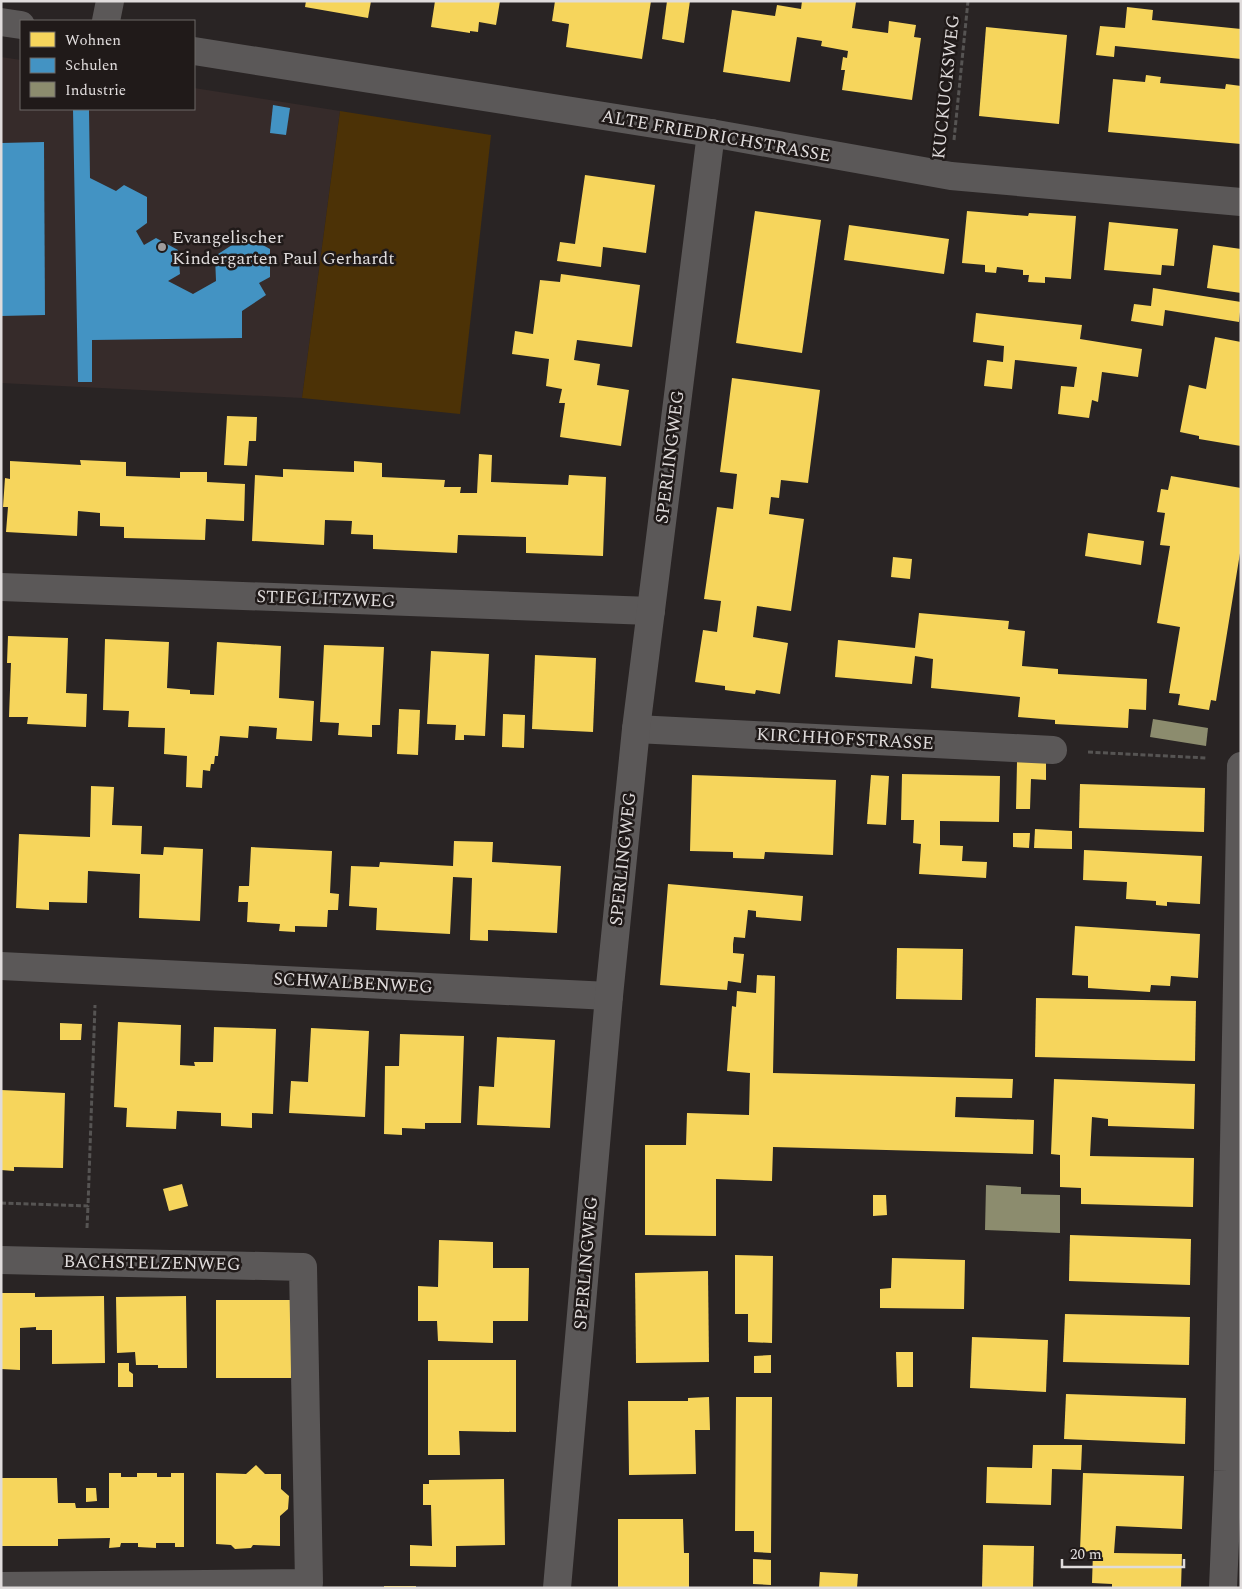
<svg xmlns="http://www.w3.org/2000/svg" width="1242" height="1589" viewBox="0 0 1242 1589" font-family="Spectral,serif">
  <style>
    .built { fill: #362b2a }
    .green { fill: #4c3206 }
    .homes { fill: #f6d55c }
    .schools { fill: #4393c3 }
    .industry { fill: #8c8c6e }
    .lines { fill: none; stroke-linecap: round; stroke-linejoin: round }
    .path { stroke: #565453; stroke-width: 3; stroke-dasharray: 5 2.5; stroke-linecap: butt }
    .street { stroke: #5b5858; stroke-width: 28 }
    .poi-dot { fill: #a09c9c; stroke: #201a19; stroke-width: 2 }
    .labels { text-anchor: middle; dominant-baseline: central; stroke-width: 5; stroke-linejoin: round; paint-order: stroke }
    .street-label { font-size: 18px; fill: #e0dcdc; stroke: #201a19 }
    .poi-label { font-size: 18px; fill: #e0dcdc; stroke: #201a19; text-anchor: start }
  </style>
  <rect width="100%" height="100%" fill="#292424"/>
  <polygon class="built" points="1,57 21,60 21,109 194,109 194,88 340,111 302,398 1,383"/>
  <polygon class="green" points="340,111 491,135 460,414 302,398"/>
  <g class="homes">
    <polygon points="306,1 371,1 368,18 305,7"/>
    <polygon points="435,1 500,1 496,25 479,22 478,32 470,31 470,33 431,27"/>
    <polygon points="555,1 651,1 642,59 566,47 569,24 552,21"/>
    <polygon points="667,1 690,1 684,43 662,39"/>
    <polygon points="802,1 856,2 852,28 888,33 889,21 916,25 914,37 921,38 912,100 842,90 845,70 841,70 843,57 847,58 848,51 821,46 822,41 797,37 790,82 723,72 732,10 775,16 777,5 801,9"/>
    <polygon points="1127,7 1153,10 1152,20 1241,29 1241,59 1115,46 1114,57 1096,55 1100,26 1125,28"/>
    <polygon points="986,27 1067,35 1059,124 979,116"/>
    <polygon points="1146,75 1161,77 1160,83 1225,89 1226,84 1241,86 1241,144 1108,132 1113,79 1145,82"/>
    <polygon points="585,175 655,185 646,253 603,247 601,267 557,261 560,242 575,244"/>
    <polygon points="755,211 821,220 802,353 736,343"/>
    <polygon points="967,211 1028,216 1029,213 1076,216 1071,279 1045,277 1045,283 1028,282 1029,275 1023,275 1023,270 997,267 996,273 985,272 985,265 962,263"/>
    <polygon points="1109,222 1178,229 1174,266 1162,265 1161,275 1104,270"/>
    <polygon points="849,225 949,239 944,274 844,260"/>
    <polygon points="1213,245 1241,249 1241,293 1207,288"/>
    <polygon points="561,274 640,285 632,347 577,340 574,360 600,364 597,385 629,390 621,446 560,437 565,403 559,403 562,389 546,386 549,359 512,354 515,331 533,334 540,280 560,282"/>
    <polygon points="1153,288 1241,302 1239,322 1165,310 1163,326 1131,321 1134,304 1151,306"/>
    <polygon points="976,313 1082,325 1080,339 1142,349 1138,377 1102,372 1098,402 1092,400 1089,418 1058,414 1061,386 1074,387 1077,367 1015,360 1012,389 984,386 987,360 1003,362 1004,346 973,342"/>
    <polygon points="1215,337 1241,342 1241,446 1199,439 1199,436 1180,432 1189,385 1206,389"/>
    <polygon points="732,378 820,390 808,483 781,480 779,498 771,497 769,514 804,519 791,611 757,606 753,637 788,643 780,694 756,690 755,694 725,690 725,686 695,682 703,630 717,632 721,601 704,599 717,507 733,509 737,474 720,472"/>
    <polygon points="227,416 257,417 256,441 249,441 247,466 224,465"/>
    <polygon points="479,454 492,455 491,482 568,485 569,475 606,477 603,556 526,553 526,537 458,535 457,553 373,549 373,535 351,534 352,521 325,520 324,545 252,541 255,475 283,477 283,469 354,472 354,461 382,463 382,477 445,480 444,487 461,487 460,493 477,493"/>
    <polygon points="80,460 126,462 126,476 180,478 180,472 207,472 207,482 245,484 244,521 206,519 205,540 124,538 124,527 100,526 100,513 78,511 77,536 6,532 8,507 3,507 5,478 10,479 10,461 81,465"/>
    <polygon points="1171,476 1241,488 1241,547 1216,701 1211,700 1209,710 1178,705 1180,694 1169,693 1180,627 1157,623 1170,546 1160,545 1165,513 1157,512 1161,489 1168,490"/>
    <polygon points="1088,533 1144,541 1141,565 1085,556"/>
    <polygon points="893,557 912,559 910,579 891,577"/>
    <polygon points="919,613 1009,621 1008,629 1025,631 1022,666 1058,669 1058,674 1147,679 1146,710 1129,709 1128,728 1055,724 1055,720 1018,717 1020,697 931,688 933,659 915,656 912,684 835,677 838,640 915,648"/>
    <polygon points="8,636 68,638 66,693 87,694 86,727 27,724 28,717 9,717 11,663 7,663"/>
    <polygon points="105,639 169,642 167,688 190,690 190,694 214,695 217,642 281,646 279,698 314,701 312,741 276,739 277,728 249,726 248,738 220,736 218,756 215,756 214,764 211,764 210,771 203,770 202,788 186,787 187,756 164,754 165,728 128,727 129,711 103,710"/>
    <polygon points="324,645 384,647 380,725 372,725 372,737 338,735 339,723 320,722"/>
    <polygon points="431,651 489,654 485,736 464,735 464,740 455,740 456,725 427,724"/>
    <polygon points="535,655 596,658 593,732 532,729"/>
    <polygon points="399,709 420,710 418,755 397,754"/>
    <polygon points="503,714 525,715 524,748 502,747"/>
    <polygon points="1017,762 1046,762 1046,780 1031,779 1030,809 1016,809"/>
    <polygon points="902,774 1000,776 999,822 940,821 940,845 963,846 962,861 987,862 986,878 919,874 921,844 913,843 914,820 901,820"/>
    <polygon points="692,775 836,780 833,855 765,852 764,859 733,858 733,852 690,851"/>
    <polygon points="871,775 889,776 886,825 867,824"/>
    <polygon points="1080,784 1205,788 1204,832 1079,828"/>
    <polygon points="91,786 114,787 112,825 142,826 141,854 163,855 164,847 203,849 200,921 139,918 140,874 88,871 87,903 49,902 49,910 16,908 19,834 90,837"/>
    <polygon points="1035,829 1072,831 1072,849 1034,848"/>
    <polygon points="1013,833 1030,833 1029,848 1013,847"/>
    <polygon points="454,841 493,842 492,862 561,866 557,933 488,930 488,941 470,940 472,878 453,877 450,934 376,930 377,908 349,906 351,866 379,867 380,862 453,866"/>
    <polygon points="251,847 332,851 330,893 339,894 338,910 328,910 327,927 295,926 295,932 279,931 280,924 247,922 248,902 238,902 239,886 249,886"/>
    <polygon points="1084,850 1202,856 1200,904 1167,902 1167,906 1156,905 1156,901 1126,899 1127,882 1083,880"/>
    <polygon points="668,884 803,896 801,921 756,917 756,911 748,910 745,938 734,937 733,944 733,953 744,954 741,983 728,981 727,990 660,985"/>
    <polygon points="1075,926 1200,934 1198,978 1171,976 1170,986 1151,985 1150,992 1088,988 1088,976 1072,975"/>
    <polygon points="897,948 963,949 962,1000 896,999"/>
    <polygon points="757,975 775,976 773,1073 1013,1079 1012,1098 956,1097 955,1117 1034,1120 1033,1154 773,1147 772,1181 716,1179 716,1236 645,1235 645,1145 686,1145 687,1113 749,1115 750,1073 727,1071 732,1006 736,1007 737,991 756,993"/>
    <polygon points="1036,998 1196,1001 1195,1061 1035,1057"/>
    <polygon points="118,1022 181,1025 180,1065 195,1066 194,1062 213,1062 214,1027 276,1029 273,1114 252,1113 252,1128 221,1126 221,1113 177,1111 176,1129 126,1127 127,1108 114,1107"/>
    <polygon points="60,1023 82,1024 81,1040 60,1040"/>
    <polygon points="311,1028 369,1031 365,1117 289,1113 291,1081 308,1082"/>
    <polygon points="400,1034 464,1036 461,1123 425,1123 425,1129 402,1128 402,1135 384,1134 385,1066 399,1066"/>
    <polygon points="497,1037 555,1040 550,1128 477,1125 479,1086 494,1087"/>
    <polygon points="1054,1079 1195,1084 1194,1129 1108,1126 1108,1119 1092,1117 1090,1156 1194,1158 1193,1207 1081,1204 1081,1188 1060,1187 1060,1155 1051,1154"/>
    <polygon points="1,1090 65,1093 63,1168 14,1167 14,1171 1,1170"/>
    <polygon points="182,1184 188,1206 169,1211 163,1189"/>
    <polygon points="873,1195 886,1195 887,1215 873,1216"/>
    <polygon points="1070,1235 1191,1239 1190,1285 1069,1281"/>
    <polygon points="439,1240 493,1242 493,1268 529,1268 528,1321 493,1321 493,1343 438,1341 437,1321 418,1321 418,1286 438,1287"/>
    <polygon points="735,1255 773,1256 772,1343 748,1342 748,1314 735,1314"/>
    <polygon points="892,1258 965,1260 964,1309 880,1308 880,1289 891,1288"/>
    <polygon points="708,1271 709,1362 636,1363 635,1273"/>
    <polygon points="1,1293 35,1293 35,1297 104,1296 105,1363 52,1364 52,1330 36,1330 36,1327 20,1328 20,1370 1,1369"/>
    <polygon points="186,1296 187,1368 158,1368 158,1365 136,1365 135,1352 117,1353 116,1297"/>
    <rect x="216" y="1300" width="75" height="78"/>
    <polygon points="1065,1314 1190,1317 1189,1365 1063,1362"/>
    <polygon points="972,1337 1048,1340 1046,1392 970,1388"/>
    <polygon points="896,1352 913,1352 913,1387 897,1387"/>
    <polygon points="771,1355 771,1373 754,1373 754,1356"/>
    <polygon points="428,1360 516,1360 516,1432 459,1431 460,1455 428,1455"/>
    <polygon points="118,1363 129,1363 129,1371 133,1374 133,1387 118,1387"/>
    <polygon points="1066,1394 1186,1398 1185,1444 1064,1439"/>
    <polygon points="709,1397 710,1430 695,1430 696,1474 629,1475 628,1401 688,1401 688,1398"/>
    <polygon points="736,1397 772,1397 771,1553 754,1552 754,1531 735,1531"/>
    <polygon points="1033,1445 1082,1445 1081,1470 1052,1469 1051,1505 986,1503 987,1467 1032,1468"/>
    <polygon points="256,1465 265,1474 281,1474 281,1489 289,1496 288,1509 280,1516 280,1546 253,1545 251,1548 235,1549 231,1545 216,1544 216,1473 246,1474"/>
    <polygon points="109,1473 121,1473 121,1477 137,1477 137,1473 157,1473 157,1477 171,1477 171,1473 184,1473 184,1547 175,1547 175,1543 156,1543 156,1548 138,1547 138,1543 121,1543 120,1547 109,1548 110,1538 58,1539 58,1546 1,1546 1,1478 57,1478 58,1503 75,1503 76,1508 109,1508"/>
    <polygon points="1083,1473 1184,1476 1182,1529 1116,1526 1114,1553 1182,1554 1181,1588 1112,1588 1112,1584 1092,1583 1093,1552 1080,1551"/>
    <polygon points="504,1479 505,1545 456,1546 456,1567 410,1566 410,1545 432,1546 431,1505 423,1505 423,1484 429,1484 429,1480"/>
    <polygon points="86,1488 96,1488 97,1501 86,1502"/>
    <polygon points="618,1519 683,1519 684,1553 689,1553 689,1588 618,1588"/>
    <polygon points="983,1545 1034,1546 1033,1588 982,1588"/>
    <polygon points="753,1559 771,1560 771,1585 753,1584"/>
    <polygon points="820,1572 858,1574 857,1588 819,1588"/>
    <rect x="384" y="1586" width="32" height="2"/>
  </g>
  <g class="schools">
    <polygon points="273,105 290,108 286,135 270,133"/>
    <polygon points="73,109 89,109 90,178 116,191 124,185 147,197 147,223 136,231 144,245 156,238 178,250 180,274 168,281 193,294 216,281 215,256 246,236 270,249 270,277 259,283 266,295 242,311 242,338 92,340 92,382 78,382"/>
    <polygon points="44,142 45,315 1,316 1,143"/>
  </g>
  <g class="industry">
    <polygon points="1153,719 1208,728 1206,746 1150,737"/>
    <polygon points="986,1185 1021,1187 1021,1194 1060,1195 1060,1233 985,1230"/>
  </g>
  <g class="lines">
    <g class="path">
      <polyline points="954,140 968,1"/>
      <polyline points="1088,752 1206,758"/>
      <polyline points="1,1203 88,1206 95,1005"/>
      <polyline points="87,1228 88,1206"/>
    </g>
    <g class="street">
      <polyline points="106,21 110,1"/>
      <polyline points="1,22 21,25"/>
      <polyline points="194,51 711,133 951,176 1241,202"/>
      <polyline points="1,587 651,611"/>
      <polyline points="636,729 1053,750"/>
      <polyline points="1,966 609,996"/>
      <polyline points="1,1260 303,1267 309,1583 1,1586"/>
      <polyline points="557,1588 609,996 636,729 711,133"/>
      <polyline points="1223,1588 1228,1471 1241,766"/>
    </g>
  </g>
  <circle class="poi-dot" cx="162" cy="247" r="5"/>
  <g class="labels">
    <g class="street-label">
      <text transform="translate(946 87) rotate(-84)">KUCKUCKSWEG</text>
      <text transform="translate(716 136) rotate(10)">ALTE FRIEDRICHSTRASSE</text>
      <text transform="translate(670 457) rotate(-83)">SPERLINGWEG</text>
      <text transform="translate(326 599) rotate(2)">STIEGLITZWEG</text>
      <text transform="translate(845 739) rotate(3)">KIRCHHOFSTRASSE</text>
      <text transform="translate(623 859) rotate(-84)">SPERLINGWEG</text>
      <text transform="translate(353 983) rotate(3)">SCHWALBENWEG</text>
      <text transform="translate(152 1263) rotate(1)">BACHSTELZENWEG</text>
      <text transform="translate(586 1263) rotate(-85)">SPERLINGWEG</text>
    </g>
    <g class="poi-label">
      <text x="172" y="237">Evangelischer<tspan x="172" dy="21">Kindergarten Paul Gerhardt</tspan></text>
    </g>
  </g>
  <rect width="1242" height="1589" fill="none" stroke="#e0dcdc" stroke-width="5"/>
  <rect x="20" y="20" width="175" height="90" fill="#201a19" stroke="#6d6867"/>
  <rect x="30" y="32" width="25" height="15" fill="#f6d55c" stroke="#6d6867"/>
  <text x="65" y="45" font-size="15" fill="#e0dcdc">Wohnen</text>
  <rect x="30" y="58" width="25" height="15" fill="#4393c3" stroke="#6d6867"/>
  <text x="65" y="70" font-size="15" fill="#e0dcdc">Schulen</text>
  <rect x="30" y="82" width="25" height="15" fill="#8c8c6e" stroke="#6d6867"/>
  <text x="65" y="95" font-size="15" fill="#e0dcdc">Industrie</text>
  <path d="M1062 1559v8h122v-8" fill="none" stroke="#e0dcdc" stroke-width="2.5"/>
  <text x="1070" y="1559" font-size="15" fill="#e0dcdc" stroke="#201a19" stroke-width="4" paint-order="stroke">20 m</text>
</svg>
